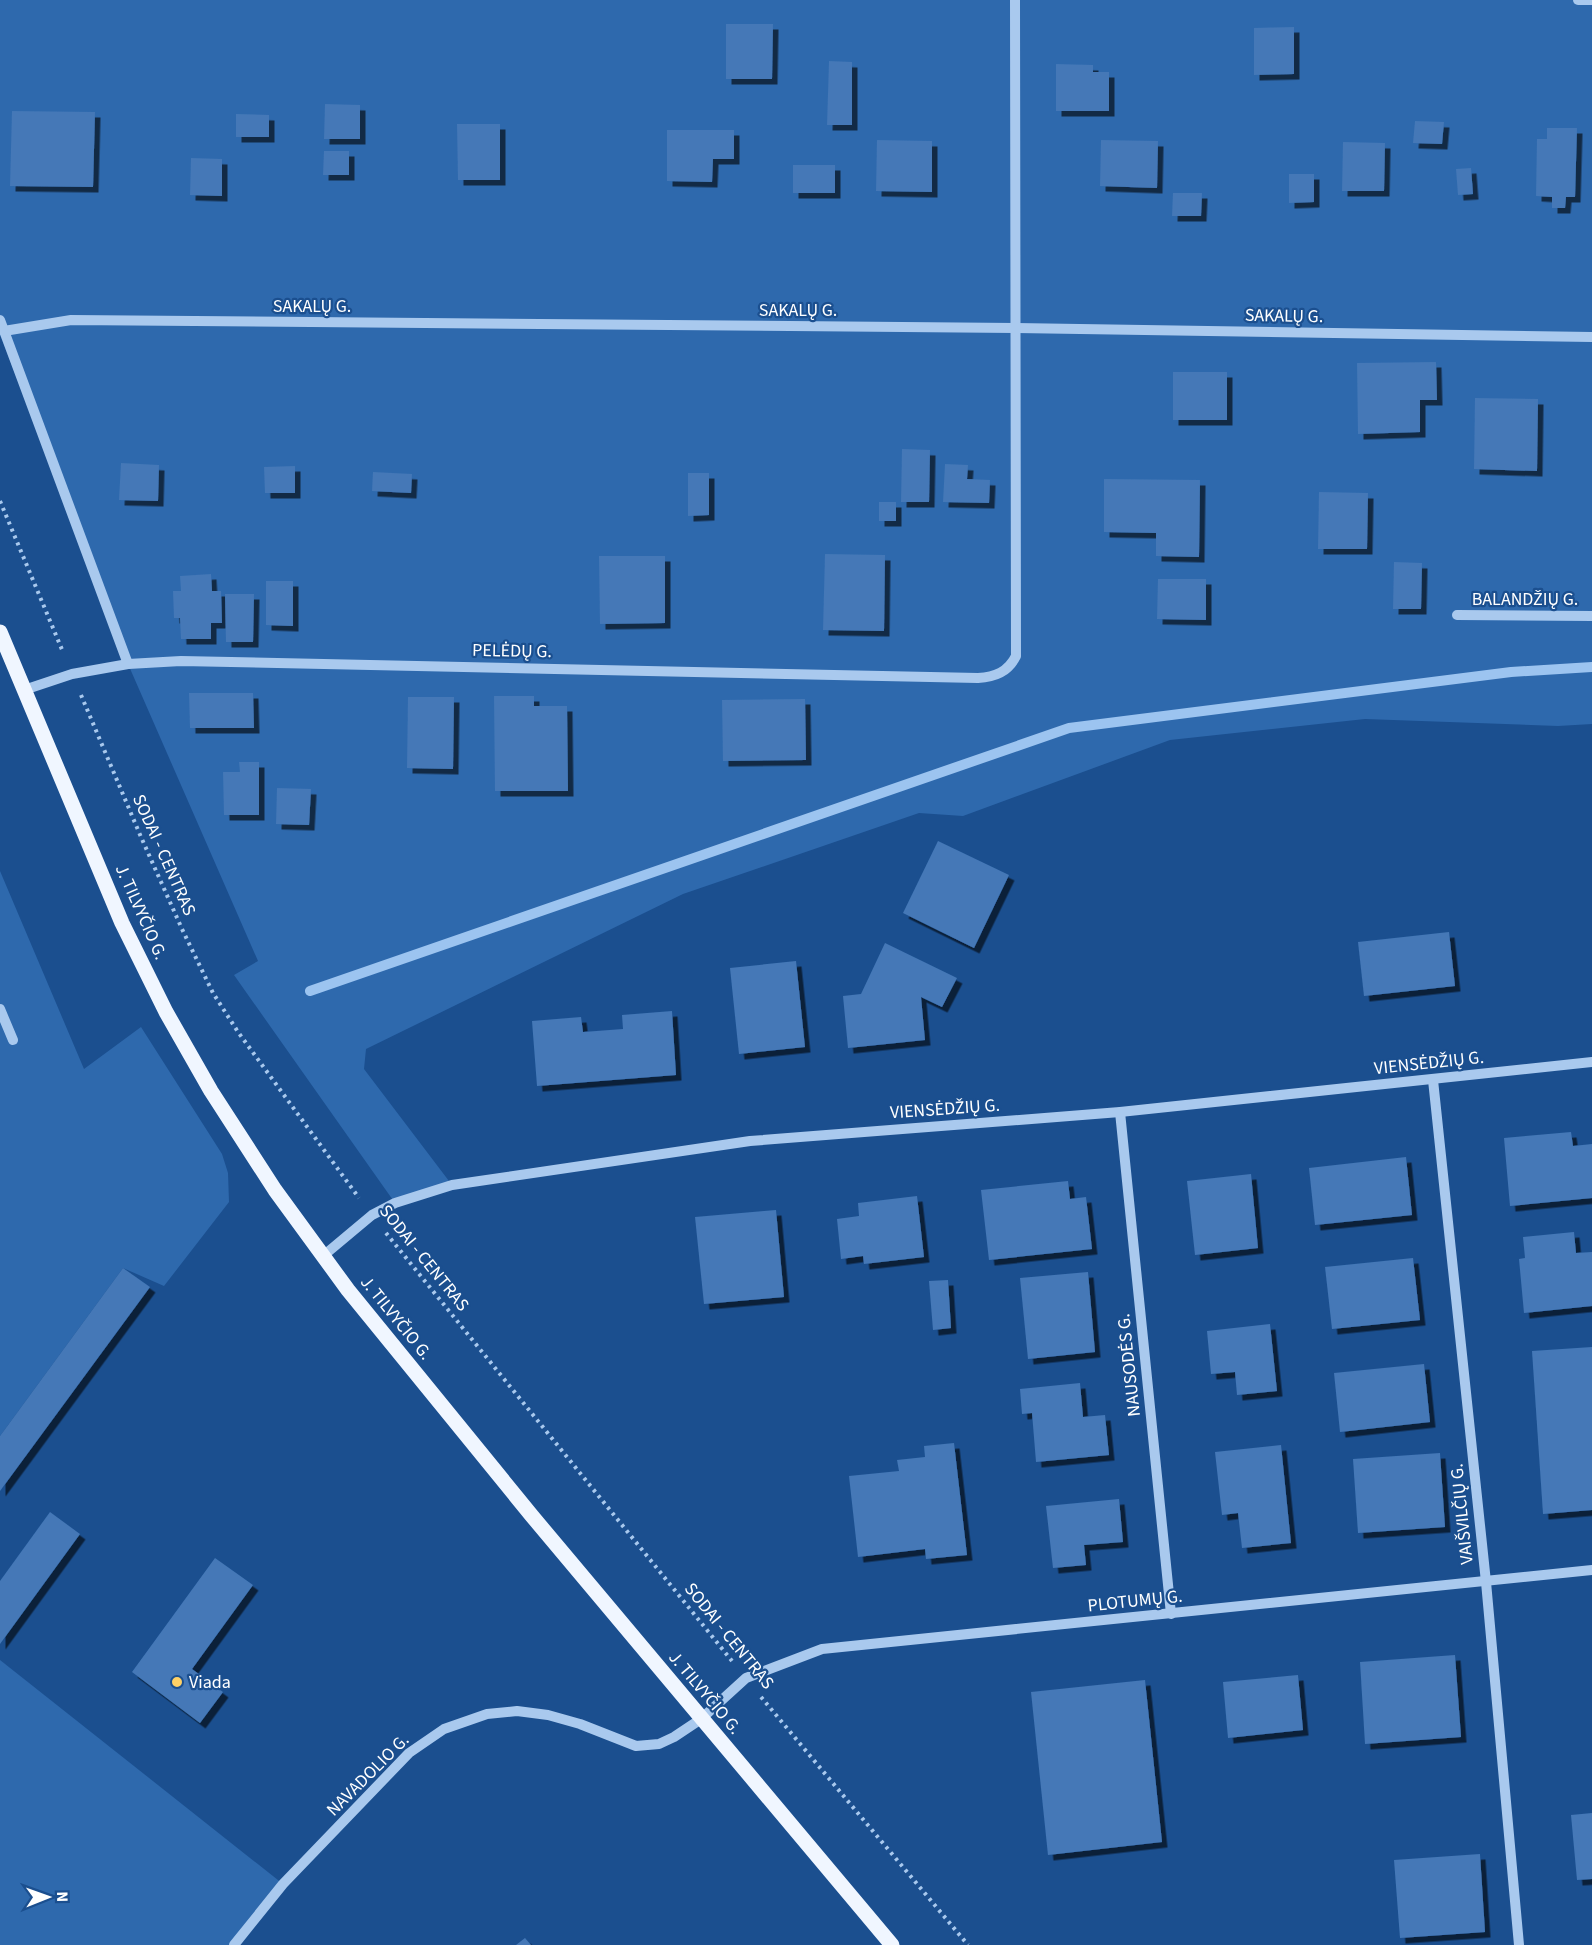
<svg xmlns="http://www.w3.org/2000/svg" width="1592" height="1945" viewBox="0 0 1592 1945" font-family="'Source Sans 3',sans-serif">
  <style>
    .green { fill: #2e69ad }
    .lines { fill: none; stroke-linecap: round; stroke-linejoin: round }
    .stream { stroke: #9cc4f0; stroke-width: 10 }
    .building { fill: #4478b7; filter: url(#shadow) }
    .path { stroke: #a9c9ee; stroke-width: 4; stroke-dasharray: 3 4.5; stroke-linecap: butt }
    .minor { stroke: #a9c9ee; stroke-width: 10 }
    .major { stroke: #f0f6ff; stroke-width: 15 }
    .poi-dot { fill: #ffd166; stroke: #1b4f8f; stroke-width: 2 }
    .labels { text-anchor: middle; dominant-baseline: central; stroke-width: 4.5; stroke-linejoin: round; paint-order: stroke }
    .street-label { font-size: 18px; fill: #fff; stroke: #1b4f8f }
    .poi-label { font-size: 18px; fill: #fff; stroke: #1b4f8f; text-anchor: start }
  </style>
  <defs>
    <filter id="shadow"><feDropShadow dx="5.5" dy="5.5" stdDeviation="0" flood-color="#0009"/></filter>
  </defs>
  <rect width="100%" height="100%" fill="#1b4f8f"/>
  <g class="green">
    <polygon points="0,0 1592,0 1592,724 1558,726 1365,719 1170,740 963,816 919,813 683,894 366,1049 364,1069 452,1185 395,1203 234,975 258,961 128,664 0,335"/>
    <polygon points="0,871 84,1069 141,1027 222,1154 228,1173 229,1202 164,1286 123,1268 0,1436"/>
    <polygon points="0,1660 283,1884 234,1945 0,1945"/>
  </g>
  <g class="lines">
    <polyline class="stream" points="310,991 1069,728 1511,672 1592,667"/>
  </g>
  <g class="building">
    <polygon points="726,24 773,24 772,79 726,79"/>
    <polygon points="1294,27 1294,74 1254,75 1254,28"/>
    <polygon points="829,61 852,62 852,125 827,125"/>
    <polygon points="1056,64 1093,65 1093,72 1109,72 1109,111 1056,111"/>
    <polygon points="325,104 360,105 360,139 324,139"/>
    <polygon points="12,111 95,112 93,187 10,186"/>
    <polygon points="236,114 269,115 269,137 236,137"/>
    <polygon points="1415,121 1444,122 1442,144 1413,143"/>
    <polygon points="457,124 500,124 500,180 458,180"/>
    <polygon points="1547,128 1577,128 1575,197 1566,197 1565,208 1552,208 1552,197 1536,196 1537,139 1547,139"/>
    <polygon points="667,130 734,130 734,159 713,159 712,182 667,181"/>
    <polygon points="877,140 932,141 932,192 876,191"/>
    <polygon points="1101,140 1158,141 1157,188 1100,186"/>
    <polygon points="1343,142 1385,143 1384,191 1342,191"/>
    <polygon points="324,151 349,151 349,175 323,175"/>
    <polygon points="191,158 222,159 222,196 190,195"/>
    <rect x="793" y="165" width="42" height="28"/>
    <polygon points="1471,168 1473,194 1458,195 1456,169"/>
    <polygon points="1289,174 1314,174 1314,202 1289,203"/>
    <polygon points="1173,193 1202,193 1201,216 1172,216"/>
    <polygon points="1436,362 1437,400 1420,400 1420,432 1358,434 1357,363"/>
    <rect x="1173" y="372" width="54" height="48"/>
    <polygon points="1475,398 1538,399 1537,471 1474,469"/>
    <polygon points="902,449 930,450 929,502 901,502"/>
    <polygon points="121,463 159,465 158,501 119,500"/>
    <polygon points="945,464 968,465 967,479 990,480 989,503 943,502"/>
    <polygon points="295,466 295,493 265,493 264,467"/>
    <polygon points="373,472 412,474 411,493 372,491"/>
    <polygon points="688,473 709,473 709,515 688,516"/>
    <polygon points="1104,479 1200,480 1199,557 1156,556 1156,533 1104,532"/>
    <polygon points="1319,492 1368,493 1367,549 1318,549"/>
    <rect x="879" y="502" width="17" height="19"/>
    <polygon points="825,554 885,555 884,631 823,630"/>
    <polygon points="599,556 665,556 665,623 600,624"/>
    <polygon points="1394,562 1422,563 1421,609 1393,609"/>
    <polygon points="211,574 212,591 221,591 222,623 211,623 211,639 181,639 180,618 174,618 173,591 181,591 180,576"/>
    <polygon points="1158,579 1206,579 1206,620 1157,619"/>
    <polygon points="266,581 293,581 293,626 266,625"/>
    <polygon points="225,594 254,594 253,642 226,642"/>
    <polygon points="189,693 253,693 254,728 190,728"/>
    <polygon points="494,696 534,696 534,706 567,706 568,791 495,791"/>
    <polygon points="408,697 454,697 453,769 407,768"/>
    <polygon points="805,699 806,760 723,761 722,700"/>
    <polygon points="239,762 259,762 259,815 224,815 223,772 240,772"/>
    <polygon points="277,788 311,789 309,825 276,824"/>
    <polygon points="938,841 1009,875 974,948 903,913"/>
    <polygon points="1449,932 1455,986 1364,996 1358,942"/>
    <polygon points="885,943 957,978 942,1007 921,997 925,1040 848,1048 843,996 861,994"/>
    <polygon points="796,961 805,1047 739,1054 730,968"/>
    <polygon points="672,1011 676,1075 537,1086 532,1021 581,1017 583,1032 623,1029 622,1015"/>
    <polygon points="1571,1132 1573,1146 1592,1144 1592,1198 1510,1206 1504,1138"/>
    <polygon points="1406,1157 1412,1215 1315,1225 1309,1168"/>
    <polygon points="1251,1174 1258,1248 1195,1255 1187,1181"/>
    <polygon points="1068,1181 1070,1199 1086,1197 1092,1249 989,1260 981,1190"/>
    <polygon points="917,1196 924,1257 864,1264 863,1256 841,1259 837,1219 859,1216 858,1203"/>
    <polygon points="776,1210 784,1297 704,1304 695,1217"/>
    <polygon points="1574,1232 1576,1253 1592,1252 1592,1306 1524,1313 1519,1259 1525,1258 1523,1237"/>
    <polygon points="1413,1258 1420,1320 1332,1329 1325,1267"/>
    <polygon points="123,1268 150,1287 0,1491 0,1436"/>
    <polygon points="1088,1272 1095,1352 1028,1359 1020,1278"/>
    <polygon points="948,1280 951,1328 933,1330 929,1281"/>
    <polygon points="1270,1324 1277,1391 1237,1395 1235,1372 1211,1374 1207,1331"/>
    <polygon points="1592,1347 1592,1510 1543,1514 1532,1351"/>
    <polygon points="1424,1364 1430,1422 1340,1432 1334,1373"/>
    <polygon points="1080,1383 1083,1417 1105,1415 1109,1455 1036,1462 1032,1413 1022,1414 1020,1389"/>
    <polygon points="954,1443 967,1555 926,1559 925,1549 858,1557 849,1476 899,1471 897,1460 925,1457 924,1446"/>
    <polygon points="1281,1445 1291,1543 1242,1548 1238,1513 1222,1515 1215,1452"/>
    <polygon points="1440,1453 1445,1527 1358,1533 1353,1459"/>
    <polygon points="1119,1499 1123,1542 1084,1545 1086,1565 1053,1568 1046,1506"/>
    <polygon points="50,1512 80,1534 0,1644 0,1581"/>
    <polygon points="215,1558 253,1585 192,1669 223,1692 200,1723 132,1672"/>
    <polygon points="1455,1655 1461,1737 1365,1744 1360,1662"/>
    <polygon points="1298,1675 1303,1730 1228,1738 1223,1682"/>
    <polygon points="1145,1680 1162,1842 1048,1855 1031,1692"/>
    <polygon points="1592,1813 1592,1879 1577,1880 1571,1815"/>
    <polygon points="1480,1854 1485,1932 1400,1938 1394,1860"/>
    <polygon points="525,1938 531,1945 516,1945"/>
  </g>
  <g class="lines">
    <g class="path">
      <polyline points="0,501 63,652"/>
      <polyline points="81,695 141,837 182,929 213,993 238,1032 359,1198"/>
      <polyline points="386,1233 732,1661"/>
      <polyline points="761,1697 968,1945"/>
    </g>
    <g class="minor">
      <polyline points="1578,0 1592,0"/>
      <polyline points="0,320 128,664"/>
      <polyline points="4,331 71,320 1015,328 1592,337"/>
      <polyline points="1457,615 1592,616"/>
      <path d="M24,690L72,674L128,664L181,661L978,678C995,677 1008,672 1016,656L1015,0"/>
      <polyline points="0,1009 13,1040"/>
      <polyline points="1433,1080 1486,1582 1519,1945"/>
      <polyline points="1120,1112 1171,1614"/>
      <polyline points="323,1256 372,1215 395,1203 452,1185 750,1141 1120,1112 1592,1062"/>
      <polyline points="234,1945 283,1884 409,1753 444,1729 487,1714 517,1711 548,1715 580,1724 636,1746 659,1744 674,1737 701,1719 746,1678 822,1649 1592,1570"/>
    </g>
    <polyline class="major" points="0,632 122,923 166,1012 211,1091 275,1190 348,1290 532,1516 892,1945"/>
  </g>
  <circle class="poi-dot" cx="177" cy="1682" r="6"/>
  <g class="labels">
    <g class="street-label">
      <text x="312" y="306">SAKALŲ G.</text>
      <text x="798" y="310">SAKALŲ G.</text>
      <text transform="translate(1284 316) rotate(1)">SAKALŲ G.</text>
      <text x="1525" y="599">BALANDŽIŲ G.</text>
      <text transform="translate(512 651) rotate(1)">PELĖDŲ G.</text>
      <text transform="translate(164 855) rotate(66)">SODAI - CENTRAS</text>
      <text transform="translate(141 912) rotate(66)">J. TILVYČIO G.</text>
      <text transform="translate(1429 1063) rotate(-6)">VIENSĖDŽIŲ G.</text>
      <text transform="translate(945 1109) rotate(-4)">VIENSĖDŽIŲ G.</text>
      <text transform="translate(424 1258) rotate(51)">SODAI - CENTRAS</text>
      <text transform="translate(396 1318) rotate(51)">J. TILVYČIO G.</text>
      <text transform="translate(1129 1365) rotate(-96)">NAUSODĖS G.</text>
      <text transform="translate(1462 1514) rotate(-96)">VAIŠVILČIŲ G.</text>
      <text transform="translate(1135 1601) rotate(-6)">PLOTUMŲ G.</text>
      <text transform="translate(729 1636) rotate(51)">SODAI - CENTRAS</text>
      <text transform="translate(705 1693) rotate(50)">J. TILVYČIO G.</text>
      <text transform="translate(368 1775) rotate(-45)">NAVADOLIO G.</text>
    </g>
    <g class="poi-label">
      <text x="189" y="1682">Viada</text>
    </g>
  </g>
  <g transform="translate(48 1897) rotate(89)" stroke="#1b4f8f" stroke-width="4.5" paint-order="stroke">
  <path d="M0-4.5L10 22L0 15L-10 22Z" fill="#ffffff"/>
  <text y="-9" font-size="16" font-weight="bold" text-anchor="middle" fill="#ffffff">N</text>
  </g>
</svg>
